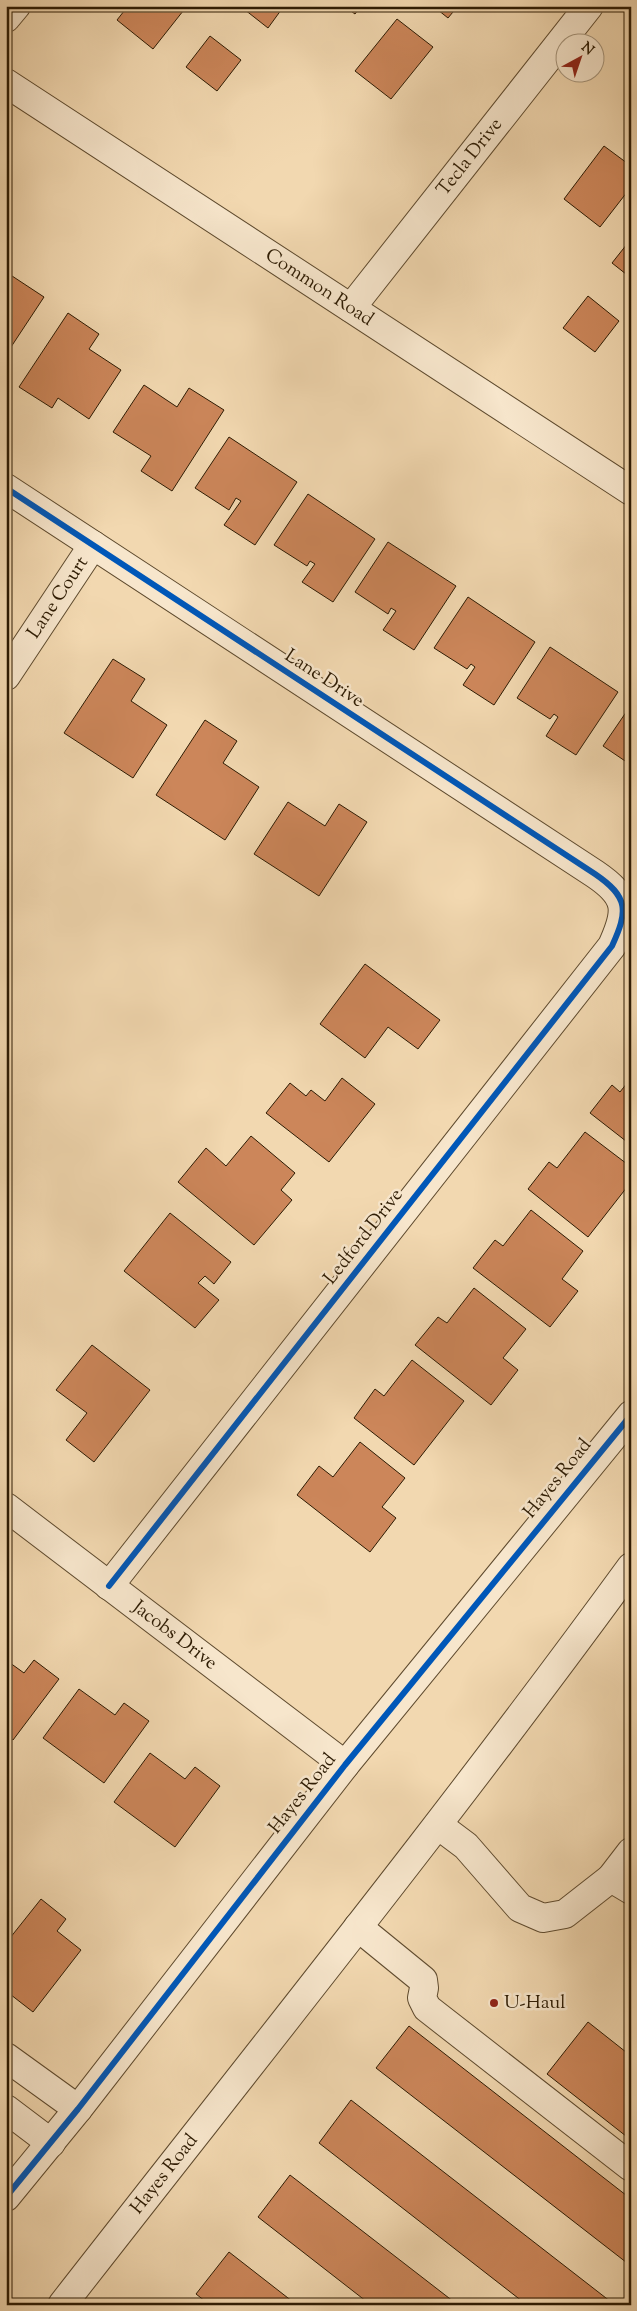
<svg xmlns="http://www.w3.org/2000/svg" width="637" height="2311" viewBox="0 0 637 2311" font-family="'Sorts Mill Goudy',serif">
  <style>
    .building { fill: #cc865a; stroke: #2d1b03 }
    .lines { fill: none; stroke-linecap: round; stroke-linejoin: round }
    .minor-casing { stroke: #5e4a2e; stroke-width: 30 }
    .minor { stroke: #f7e6cc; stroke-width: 28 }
    .cycleway-casing { stroke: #f7e6cc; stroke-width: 9 }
    .cycleway { stroke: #0057b8; stroke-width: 6 }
    .poi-dot { fill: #8f2418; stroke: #f7e6cc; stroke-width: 2 }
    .labels { text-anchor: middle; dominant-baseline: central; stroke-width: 5; stroke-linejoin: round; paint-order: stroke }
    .street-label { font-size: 19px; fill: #2d1b03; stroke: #f7e6cc }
    .poi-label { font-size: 19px; fill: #2d1b03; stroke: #f7e6cc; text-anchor: start }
  </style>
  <rect width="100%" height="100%" fill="#f2d8b0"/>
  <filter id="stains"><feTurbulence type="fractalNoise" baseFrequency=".004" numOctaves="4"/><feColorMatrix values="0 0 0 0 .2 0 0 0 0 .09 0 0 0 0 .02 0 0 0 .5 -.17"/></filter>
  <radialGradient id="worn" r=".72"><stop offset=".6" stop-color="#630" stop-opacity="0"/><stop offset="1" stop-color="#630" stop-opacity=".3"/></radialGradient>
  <g class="building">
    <polygon points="128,6 187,6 153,49 117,20"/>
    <polygon points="240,6 284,6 268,28"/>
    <polygon points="344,6 361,6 355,14"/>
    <polygon points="433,6 458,6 448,18"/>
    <polygon points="397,19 433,47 391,99 355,71"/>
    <polygon points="210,36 241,60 217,91 186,67"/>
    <polygon points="604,146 631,166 631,187 600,227 564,199"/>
    <polygon points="631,239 631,278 612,263"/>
    <polygon points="6,272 44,297 11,347 6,344"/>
    <polygon points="588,296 619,321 595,352 563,328"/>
    <polygon points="68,313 99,334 89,349 121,370 89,419 58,398 52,408 19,387"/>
    <polygon points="144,385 177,407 189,388 224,410 172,491 141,471 151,456 113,432"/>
    <polygon points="229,437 297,482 255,545 224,525 241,501 236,498 229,510 195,488"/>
    <polygon points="308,494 375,539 333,602 302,582 315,564 310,561 307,566 274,545"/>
    <polygon points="388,542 456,586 414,650 383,630 396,611 391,608 388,614 355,592"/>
    <polygon points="468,597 535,642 494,705 463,685 475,667 471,664 467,669 434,648"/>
    <polygon points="550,647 618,692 576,755 546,736 558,717 554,714 550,719 517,698"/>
    <polygon points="113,659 145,679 131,701 167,725 133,778 64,733"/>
    <polygon points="631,705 631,765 603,746"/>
    <polygon points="205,720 237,741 223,763 259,787 225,840 156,795"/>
    <polygon points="288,802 325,826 339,804 367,822 319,896 254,854"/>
    <polygon points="365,964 440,1020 418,1049 388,1027 365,1058 320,1024"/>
    <polygon points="342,1078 375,1104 329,1162 266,1113 290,1083 306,1096 311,1090 325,1101"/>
    <polygon points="631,1078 631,1145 590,1113 612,1085 620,1092"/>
    <polygon points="585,1132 631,1167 631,1182 588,1237 528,1189 549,1162 557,1168"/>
    <polygon points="251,1136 295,1173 281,1190 292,1200 254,1245 178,1182 206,1148 226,1166"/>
    <polygon points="531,1210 583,1251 562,1279 578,1291 550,1327 473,1268 495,1240 503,1246"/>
    <polygon points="170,1213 231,1262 214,1284 205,1276 198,1283 219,1300 195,1328 124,1271"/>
    <polygon points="474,1288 526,1329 503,1358 518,1370 491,1405 415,1345 438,1317 447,1323"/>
    <polygon points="92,1345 150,1390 94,1462 66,1440 87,1413 56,1390"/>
    <polygon points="412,1360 464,1401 414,1465 354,1418 375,1389 384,1396"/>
    <polygon points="360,1442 405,1478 382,1507 396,1518 370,1552 297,1495 319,1466 333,1477"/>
    <polygon points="6,1660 24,1673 34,1660 59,1679 13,1740 6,1735"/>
    <polygon points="79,1689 115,1715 124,1703 149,1721 104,1783 43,1738"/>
    <polygon points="150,1753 185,1779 195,1767 220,1786 175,1847 114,1802"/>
    <polygon points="41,1899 66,1919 57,1931 81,1950 33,2012 6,1991 6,1943"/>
    <polygon points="588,2022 631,2056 631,2140 547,2074"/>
    <polygon points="409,2026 631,2199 631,2266 376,2068"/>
    <polygon points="351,2100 615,2305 527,2305 319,2143"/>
    <polygon points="290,2175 458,2305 371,2305 258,2217"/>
    <polygon points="229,2252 297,2305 210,2305 196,2294"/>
  </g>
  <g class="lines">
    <g class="minor-casing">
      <g id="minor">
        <polyline points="6,18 16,6"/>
        <path id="s1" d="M6,83L631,491"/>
        <path id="s2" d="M351,308L589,6"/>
        <path d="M6,488L595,874C629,897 628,911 612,946L109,1586"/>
        <path id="s3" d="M6,676L93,545"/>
        <path id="s4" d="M6,1507L345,1765"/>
        <polyline points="438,1825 466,1846 520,1908 543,1918 565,1914 611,1878 631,1890"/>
        <polyline points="611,1878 631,1852"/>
        <polyline points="358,1927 423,1980 424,1988 422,1998 427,2008 631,2167"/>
        <polyline points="6,2057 78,2109"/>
        <polyline points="6,2109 51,2143"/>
        <polyline points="6,2197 78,2109 345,1765 631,1415"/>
        <path id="s5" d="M62,2305C253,2060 448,1818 631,1567"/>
      </g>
    </g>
    <use href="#minor" class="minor"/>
    <g class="cycleway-casing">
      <g id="cycleway">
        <path d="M6,488L595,874C629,897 628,911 612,946L109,1586"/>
        <polyline points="6,2197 78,2109 345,1765 631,1415"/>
      </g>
    </g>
    <use href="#cycleway" class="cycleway"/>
  </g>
  <circle class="poi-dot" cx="494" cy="2003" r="5"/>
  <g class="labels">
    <g class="street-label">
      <text stroke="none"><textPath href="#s2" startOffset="192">Tecla Drive</textPath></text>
      <text stroke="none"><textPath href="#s1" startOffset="374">Common Road</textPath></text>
      <text stroke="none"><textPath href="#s3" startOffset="94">Lane Court</textPath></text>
      <text transform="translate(324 679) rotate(33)">Lane Drive</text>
      <text transform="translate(364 1237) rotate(-52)">Ledford Drive</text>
      <text transform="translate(558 1479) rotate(-51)">Hayes Road</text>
      <text stroke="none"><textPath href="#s4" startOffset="212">Jacobs Drive</textPath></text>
      <text transform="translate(303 1794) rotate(-52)">Hayes Road</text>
      <text stroke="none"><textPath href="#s5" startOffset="166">Hayes Road</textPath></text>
    </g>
    <g class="poi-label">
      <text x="504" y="2003">U-Haul</text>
    </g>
  </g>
  <rect width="637" height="2311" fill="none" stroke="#f2d8b0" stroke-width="25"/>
  <rect x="8" y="8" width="622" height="2296" fill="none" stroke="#2d1b03" stroke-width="2.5"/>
  <rect x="12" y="12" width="612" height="2286" fill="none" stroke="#2d1b03"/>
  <g transform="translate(580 58) rotate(40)"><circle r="24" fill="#f7e6cc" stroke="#a6957c"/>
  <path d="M0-4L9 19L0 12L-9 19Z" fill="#8f2418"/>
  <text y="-8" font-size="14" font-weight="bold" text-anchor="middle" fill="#2d1b03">N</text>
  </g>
  <rect width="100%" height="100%" filter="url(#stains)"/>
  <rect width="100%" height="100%" fill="url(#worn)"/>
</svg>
